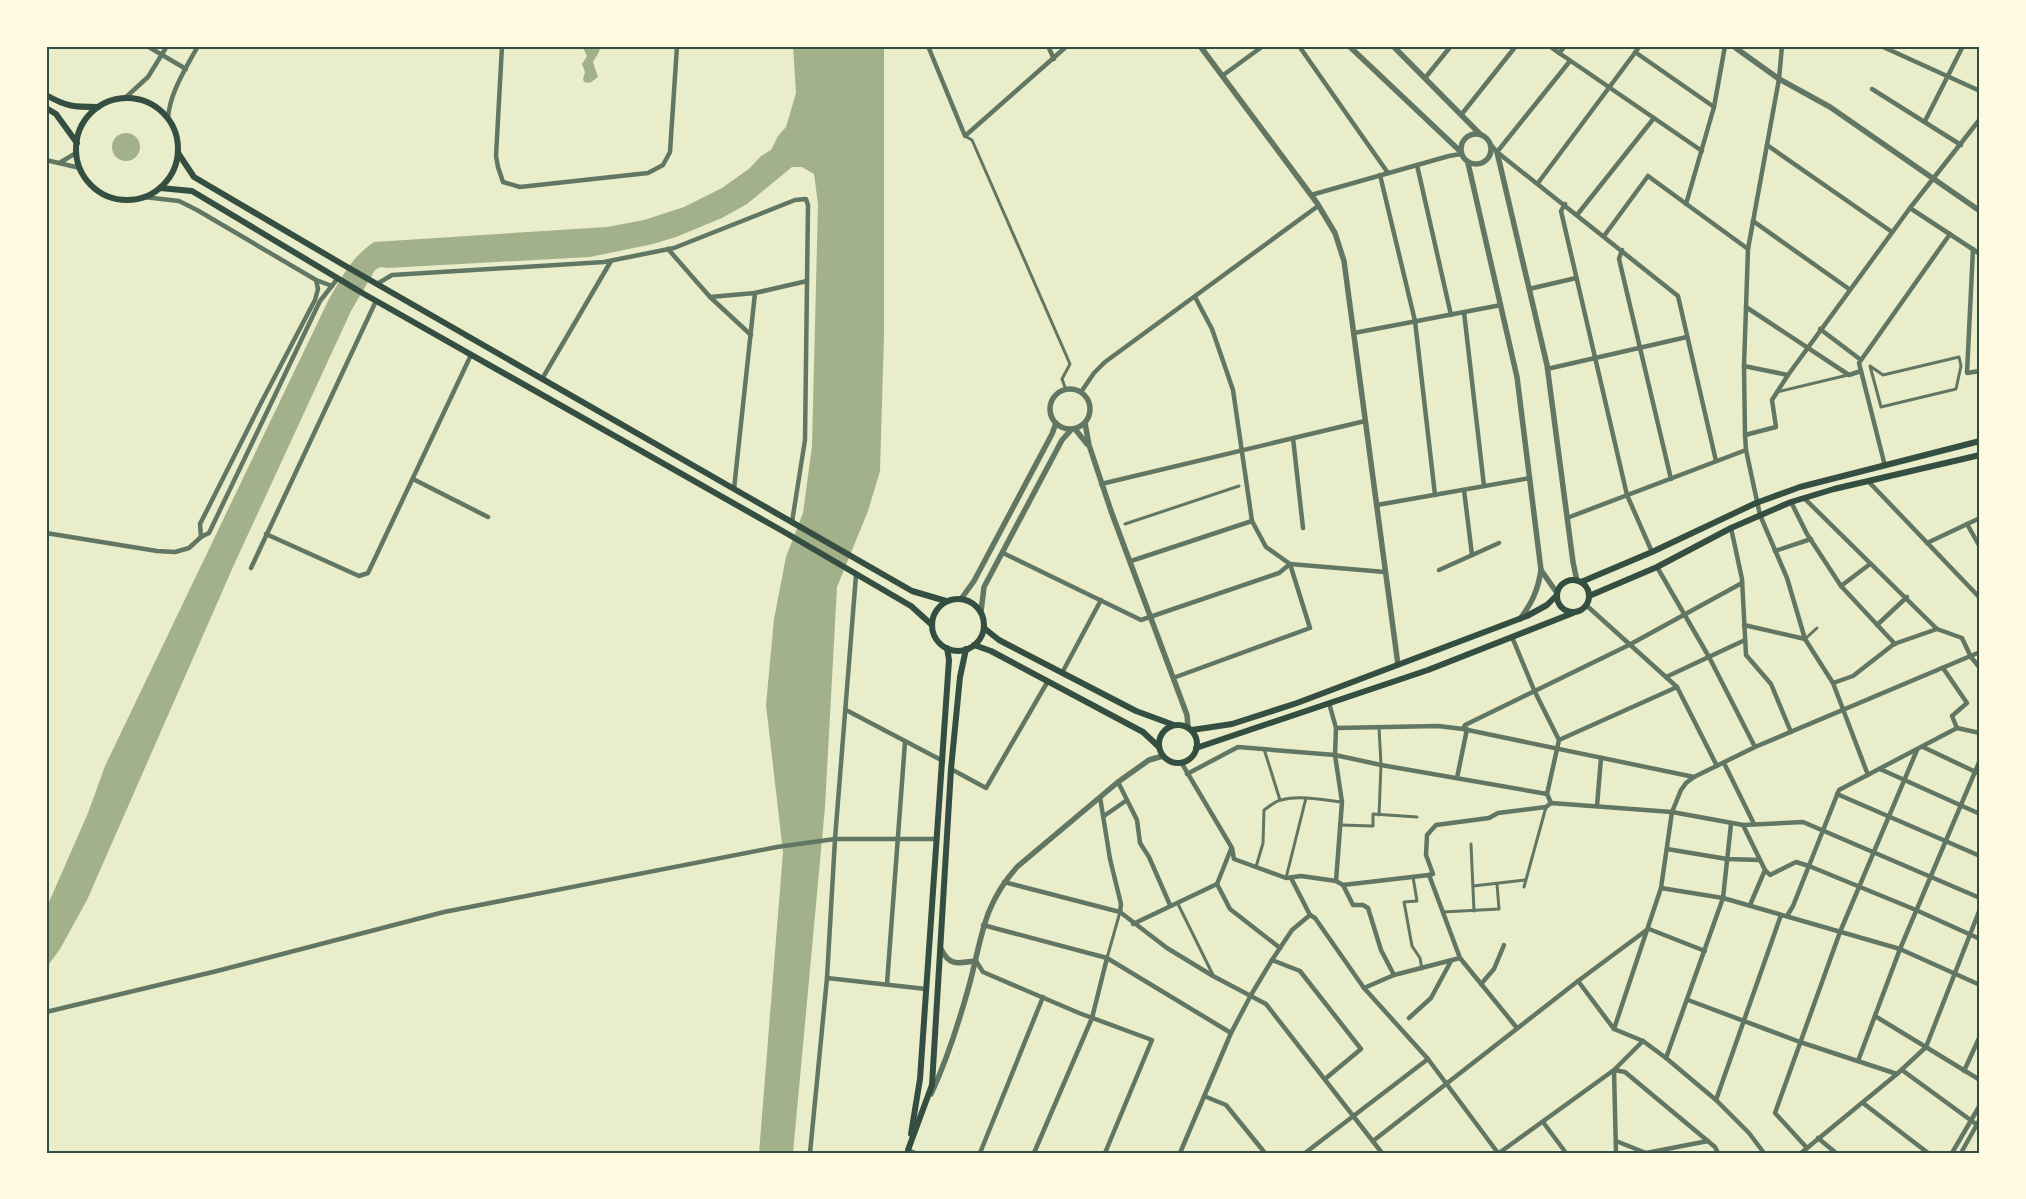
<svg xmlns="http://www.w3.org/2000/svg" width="2026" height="1199" viewBox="0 0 2026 1199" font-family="'DejaVu Sans',sans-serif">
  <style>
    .water { fill: #a3b18a }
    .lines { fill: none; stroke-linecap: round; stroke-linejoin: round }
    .pedestrian { stroke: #617663; stroke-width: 3 }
    .minor { stroke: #617663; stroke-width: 4.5 }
    .tertiary { stroke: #617663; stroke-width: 5.5 }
    .secondary { stroke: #344e41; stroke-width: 6 }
    .neatline { fill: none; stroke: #344e41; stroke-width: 2 }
  </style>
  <rect width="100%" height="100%" fill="#e9edc9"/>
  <g class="water">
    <polygon points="582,46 600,46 599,52 593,62 598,77 590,83 584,82 583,79 585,72 582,64 587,56"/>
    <path d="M793,46H884V336L880,471L868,511L837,587L825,807L793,1153H759L783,852L766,705L774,619L786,557L803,513L812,446L818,204L814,174L802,167H792L747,204L722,218L676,237L653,244L590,257L387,268L381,267L375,270L351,311L233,567L87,900L60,949L46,968V909L88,813L105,766L329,299C344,274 350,259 374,242L607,227L644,220L684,207L722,188L750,168L761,156L771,150L778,136L786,127L796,93Z"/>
    <circle cx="126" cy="147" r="14"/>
  </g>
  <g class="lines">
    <g class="pedestrian">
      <polyline points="965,136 972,140 1070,364 1062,379 1066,390"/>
      <polygon points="1959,357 1961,366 1956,389 1881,407 1870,366 1883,375"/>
      <polyline points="1777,392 1848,375"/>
      <polyline points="1125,524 1239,486"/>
      <polyline points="1805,639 1817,628"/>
      <polyline points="1379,727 1381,765 1379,815"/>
      <polyline points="1264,749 1280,800"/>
      <polyline points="1341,825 1373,826 1373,814 1417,817"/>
      <polyline points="1471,844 1474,911"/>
      <path d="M1256,867L1263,843L1264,810C1269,807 1275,801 1281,800C1300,795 1323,800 1342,802"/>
      <polyline points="1413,877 1417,901 1404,902 1412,946 1420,958 1422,969"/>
      <polyline points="1286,878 1306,798"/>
      <polyline points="1473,886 1525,880"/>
      <polyline points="1524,887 1546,807"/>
      <polyline points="1178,904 1213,975"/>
      <polyline points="1443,912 1499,909 1497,884"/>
      <polyline points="1107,958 1120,912"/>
    </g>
    <g class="minor">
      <polyline points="147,46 186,69"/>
      <polyline points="502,46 496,156 498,167 503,182 520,187 648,173 663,165 670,152 677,46"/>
      <polyline points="928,46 965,136 1067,46"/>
      <polyline points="1048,46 1054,59"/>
      <polyline points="1299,46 1388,173"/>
      <polyline points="1549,46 1702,151"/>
      <polyline points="1782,46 1779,79 1748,249 1744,366 1745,435 1746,450 1760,515 1787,578 1805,639 1833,683 1868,775"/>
      <polyline points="1881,46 1980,91"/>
      <polyline points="1635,52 1714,107"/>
      <polyline points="1559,53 1565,46"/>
      <polyline points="1222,76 1263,46"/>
      <polyline points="1425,78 1451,46"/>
      <polyline points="1872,89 1961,145"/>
      <polyline points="125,98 148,77 167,46"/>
      <polyline points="1461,115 1516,46"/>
      <path d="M168,119C169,94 186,68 198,46"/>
      <polyline points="1925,121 1963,46"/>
      <polyline points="1491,145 1497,152 1678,296 1716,461"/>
      <polyline points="1767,145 1892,232"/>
      <polyline points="1497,152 1570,61"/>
      <polyline points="46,160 80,168"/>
      <polyline points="61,162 76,153"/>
      <polyline points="1417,165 1451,315"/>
      <polyline points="1380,175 1415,321 1435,495"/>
      <polyline points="1538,183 1640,46"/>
      <polyline points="1311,195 1449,156 1461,154"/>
      <polyline points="144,197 179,201 197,210 316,280 332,286"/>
      <polyline points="1565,204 1561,211 1627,495 1652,552"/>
      <polyline points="1686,204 1714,107 1725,46"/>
      <polyline points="1910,208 1980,254"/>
      <polyline points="1577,215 1654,118"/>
      <polyline points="1753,221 1849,289"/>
      <polyline points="1604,236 1648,176 1748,249"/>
      <polyline points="668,249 710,297 751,335"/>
      <polyline points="1973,249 1967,373 1980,371"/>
      <polyline points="1622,250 1619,259 1671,479"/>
      <polyline points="377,284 392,275 604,262 674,248 795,200 806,199 808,205 805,440 792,522"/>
      <polyline points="1529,289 1576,278"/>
      <polyline points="710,297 755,293"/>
      <polyline points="1195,297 1212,329 1233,390 1252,521 1266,547 1290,564 1385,572"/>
      <polyline points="1746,307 1849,375 1861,371"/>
      <polyline points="1464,312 1484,486"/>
      <polyline points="1820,329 1861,360"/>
      <polyline points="1354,333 1501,305"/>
      <polyline points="1744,366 1788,375"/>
      <polyline points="1547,369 1687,337"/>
      <polyline points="542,379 611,261"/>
      <polyline points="1081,392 1094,373 1105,362 1318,206"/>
      <polyline points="1745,435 1776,427 1772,400 1788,375 1910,208 1980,119"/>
      <polyline points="1293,438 1303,528"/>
      <polyline points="1885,466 1859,363 1950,234"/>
      <polyline points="413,479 488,517"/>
      <polyline points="1868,481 1980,598"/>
      <polyline points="1101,484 1365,421"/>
      <polyline points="734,489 755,293 807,281"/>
      <polyline points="1464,490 1472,555"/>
      <polyline points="1804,498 1937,629 1962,638 1971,657 1980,668"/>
      <polyline points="1791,502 1807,534 1841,586 1895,644"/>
      <polyline points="1377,505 1530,478"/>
      <polyline points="1567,518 1746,450"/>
      <polyline points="1967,524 1980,547"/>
      <polyline points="1731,528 1742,579 1746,655 1771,684 1791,732"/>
      <polyline points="46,533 157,551 175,552 189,548 201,537 209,533 320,301 338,278"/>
      <polyline points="266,534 359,576 368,573 471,355"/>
      <polyline points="201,537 200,524 262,401 315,300 318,289 316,280"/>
      <polyline points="1927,543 1980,518"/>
      <polyline points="1775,551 1811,539"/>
      <polyline points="1003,553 1141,620 1279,573 1290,564 1310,628 1173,678"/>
      <polyline points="1131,561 1252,521"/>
      <polyline points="1657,567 1709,657 1755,747"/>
      <polyline points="251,568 376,301"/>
      <polyline points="1439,570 1499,543"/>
      <polyline points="1841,586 1870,564"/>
      <polyline points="1586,605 1677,687 1717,766"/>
      <polyline points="1744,625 1805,639"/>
      <polyline points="1877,625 1907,597"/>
      <polyline points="1512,637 1534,690 1559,740 1547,794 1551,803"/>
      <polyline points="1943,668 1967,703 1952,716 1957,728"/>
      <polyline points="1062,673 1101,600"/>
      <polyline points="1666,677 1745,640"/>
      <polyline points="1833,683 1853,676 1894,644 1937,629"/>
      <polyline points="1329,703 1336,728 1335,755 1342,802 1336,881"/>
      <polyline points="846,710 943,761"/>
      <polyline points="1336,728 1438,726 1463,729 1694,777"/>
      <polyline points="1463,729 1465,725 1629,645 1742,583"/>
      <polyline points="1559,740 1677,687"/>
      <polyline points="1923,747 1980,774"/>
      <polyline points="1181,762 1232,848 1234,859 1286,878 1301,876 1336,881 1343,885 1429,875"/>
      <polyline points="1724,763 1754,824"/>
      <polyline points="951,769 986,788 1048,681"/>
      <polyline points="1880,769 1980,814"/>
      <polyline points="1187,774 1238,747 1335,755 1381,765 1547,794"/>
      <polyline points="1457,778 1467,729"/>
      <polyline points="1118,782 1137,820 1140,843 1149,857 1170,905"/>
      <polyline points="1837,794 1980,856"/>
      <polyline points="1100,797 1110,859 1121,904 1120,912"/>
      <polyline points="1597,806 1601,758"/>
      <polyline points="1104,816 1127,800"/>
      <polyline points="1743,825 1765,870 1750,905"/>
      <polyline points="1667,849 1727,859 1760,860"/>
      <polyline points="1765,870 1770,875 1796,862 1809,866 1916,910 1980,939"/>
      <polyline points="1429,875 1433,874 1426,855 1427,835 1436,825 1489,818 1498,813 1546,807 1551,803 1672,812 1743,825 1803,822 1980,898"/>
      <polyline points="1429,875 1460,958 1517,1028"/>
      <polyline points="1291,878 1310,915 1315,918 1364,988 1428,1059 1498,1153"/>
      <polyline points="1004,882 1120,912 1167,948 1213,976 1266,1004 1382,1153"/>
      <polyline points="1217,884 1230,909 1280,948"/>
      <polyline points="1343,885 1353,905 1363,905 1368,908 1381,950 1394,975"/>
      <polyline points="1661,888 1723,898 1900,949 1980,985"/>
      <polyline points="1787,916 1793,906 1839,790 1957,728 1980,733"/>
      <polyline points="1133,924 1217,884 1231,849"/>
      <polyline points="983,925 1107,958 1231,1033"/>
      <polyline points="1649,929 1705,951"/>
      <polyline points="1272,960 1300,971 1361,1049 1325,1079"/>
      <polyline points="976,961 983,972 1079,1013 1152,1040 1105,1153"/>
      <polyline points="827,978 926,989"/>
      <polyline points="1578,981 1614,1029 1643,1041 1666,1058 1716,1100 1749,1133 1764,1153"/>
      <polyline points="887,984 905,742"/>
      <polyline points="1481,984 1494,969 1504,945"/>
      <polyline points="1364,988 1394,975 1460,958"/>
      <polyline points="1688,1000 1800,1042 1897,1074"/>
      <polyline points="46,1012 217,971 444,912 777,847 835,839 937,839"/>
      <polyline points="1875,1016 1980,1080"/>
      <polyline points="1409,1018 1431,998 1451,961"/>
      <polyline points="1614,1029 1661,888 1672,812 1681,790 1686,783 1694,777 1755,747 1980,652"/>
      <polyline points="1666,1058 1723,898 1731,824"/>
      <polyline points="1858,1061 1900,949 1980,760"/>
      <polyline points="1902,1070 1980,1127"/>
      <polyline points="1964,1071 1980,1036"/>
      <polyline points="1204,1096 1226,1105 1265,1153"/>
      <polyline points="1716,1100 1781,915"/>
      <polyline points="1863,1103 1928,1153"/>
      <polyline points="1543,1122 1566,1153"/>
      <polyline points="1818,1138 1836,1153"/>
      <polyline points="1373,1141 1578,981 1648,929"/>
      <polyline points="1616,1141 1646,1153"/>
      <polyline points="1807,1148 1775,1113 1840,932 1917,750"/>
      <polyline points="908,1150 915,1153"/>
      <polyline points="810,1153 827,978 835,839 856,575"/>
      <polyline points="980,1153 1043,997"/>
      <polyline points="1034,1153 1092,1018 1107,958"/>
      <polyline points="1180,1153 1231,1033 1251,995 1272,960 1292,930 1310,915"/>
      <polyline points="1305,1153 1428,1059"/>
      <polyline points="1499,1153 1614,1070 1643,1041"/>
      <polyline points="1616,1153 1614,1070 1625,1072 1715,1147 1718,1153"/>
      <polyline points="1646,1153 1708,1141"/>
      <polyline points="1801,1153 1897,1074 1926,1047 1980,909"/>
      <polyline points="1952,1153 1980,1105"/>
      <polyline points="1961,1153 1980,1119"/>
    </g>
    <g class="tertiary">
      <polyline points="1200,46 1317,203 1335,233 1344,261 1398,665"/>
      <polyline points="1349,46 1461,152"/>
      <polyline points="1393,46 1480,134"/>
      <polyline points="1733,46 1779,79 1830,107 1980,211"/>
      <circle cx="1476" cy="149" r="15"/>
      <polyline points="1497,152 1547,365 1573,562 1577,581"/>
      <polyline points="1468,163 1517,377 1541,570 1557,593"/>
      <circle cx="1070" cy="409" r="20"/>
      <polyline points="1085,423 1089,445 1111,511 1187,715 1188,727"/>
      <polyline points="1075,429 1087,444"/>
      <polyline points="961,599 974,581 1052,434 1056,423"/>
      <polyline points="981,612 984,587 1062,440 1071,430"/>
      <path d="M1520,619C1532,603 1538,590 1541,570"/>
      <path d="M941,949C950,967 958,963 976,961"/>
      <path d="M931,1094C947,1060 959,1022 969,986C982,939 982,906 1017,867L1118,782L1149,760L1163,756"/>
    </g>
    <g class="secondary">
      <path d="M46,95C67,107 74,107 98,107"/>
      <circle cx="127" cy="149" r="51"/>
      <polyline points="46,108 56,114 77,143"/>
      <polyline points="178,153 194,177 342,264 912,591 946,601"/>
      <polyline points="160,188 192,191 364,294 786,533 911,606 932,625"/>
      <circle cx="1573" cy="596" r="16"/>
      <polyline points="1581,582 1652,552 1756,503 1800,487 1980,441"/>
      <polyline points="1589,596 1657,567 1731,528 1791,502 1834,489 1980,455"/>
      <circle cx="958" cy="625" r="26"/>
      <polyline points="984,628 999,640 1136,711 1174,725"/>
      <polyline points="974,645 991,651 1143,732 1159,747"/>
      <circle cx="1178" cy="744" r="19"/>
      <polyline points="1192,730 1232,724 1297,703 1527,616 1547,605 1557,595"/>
      <polyline points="1196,748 1428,670 1573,613"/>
      <polyline points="911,1134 920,1079 949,660 947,648"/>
      <polyline points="908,1150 932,1085 951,769 960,677 966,649"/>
    </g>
  </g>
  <rect width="2026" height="1199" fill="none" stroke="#fefae0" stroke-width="95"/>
  <rect x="48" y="48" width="1930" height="1104" class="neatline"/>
</svg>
